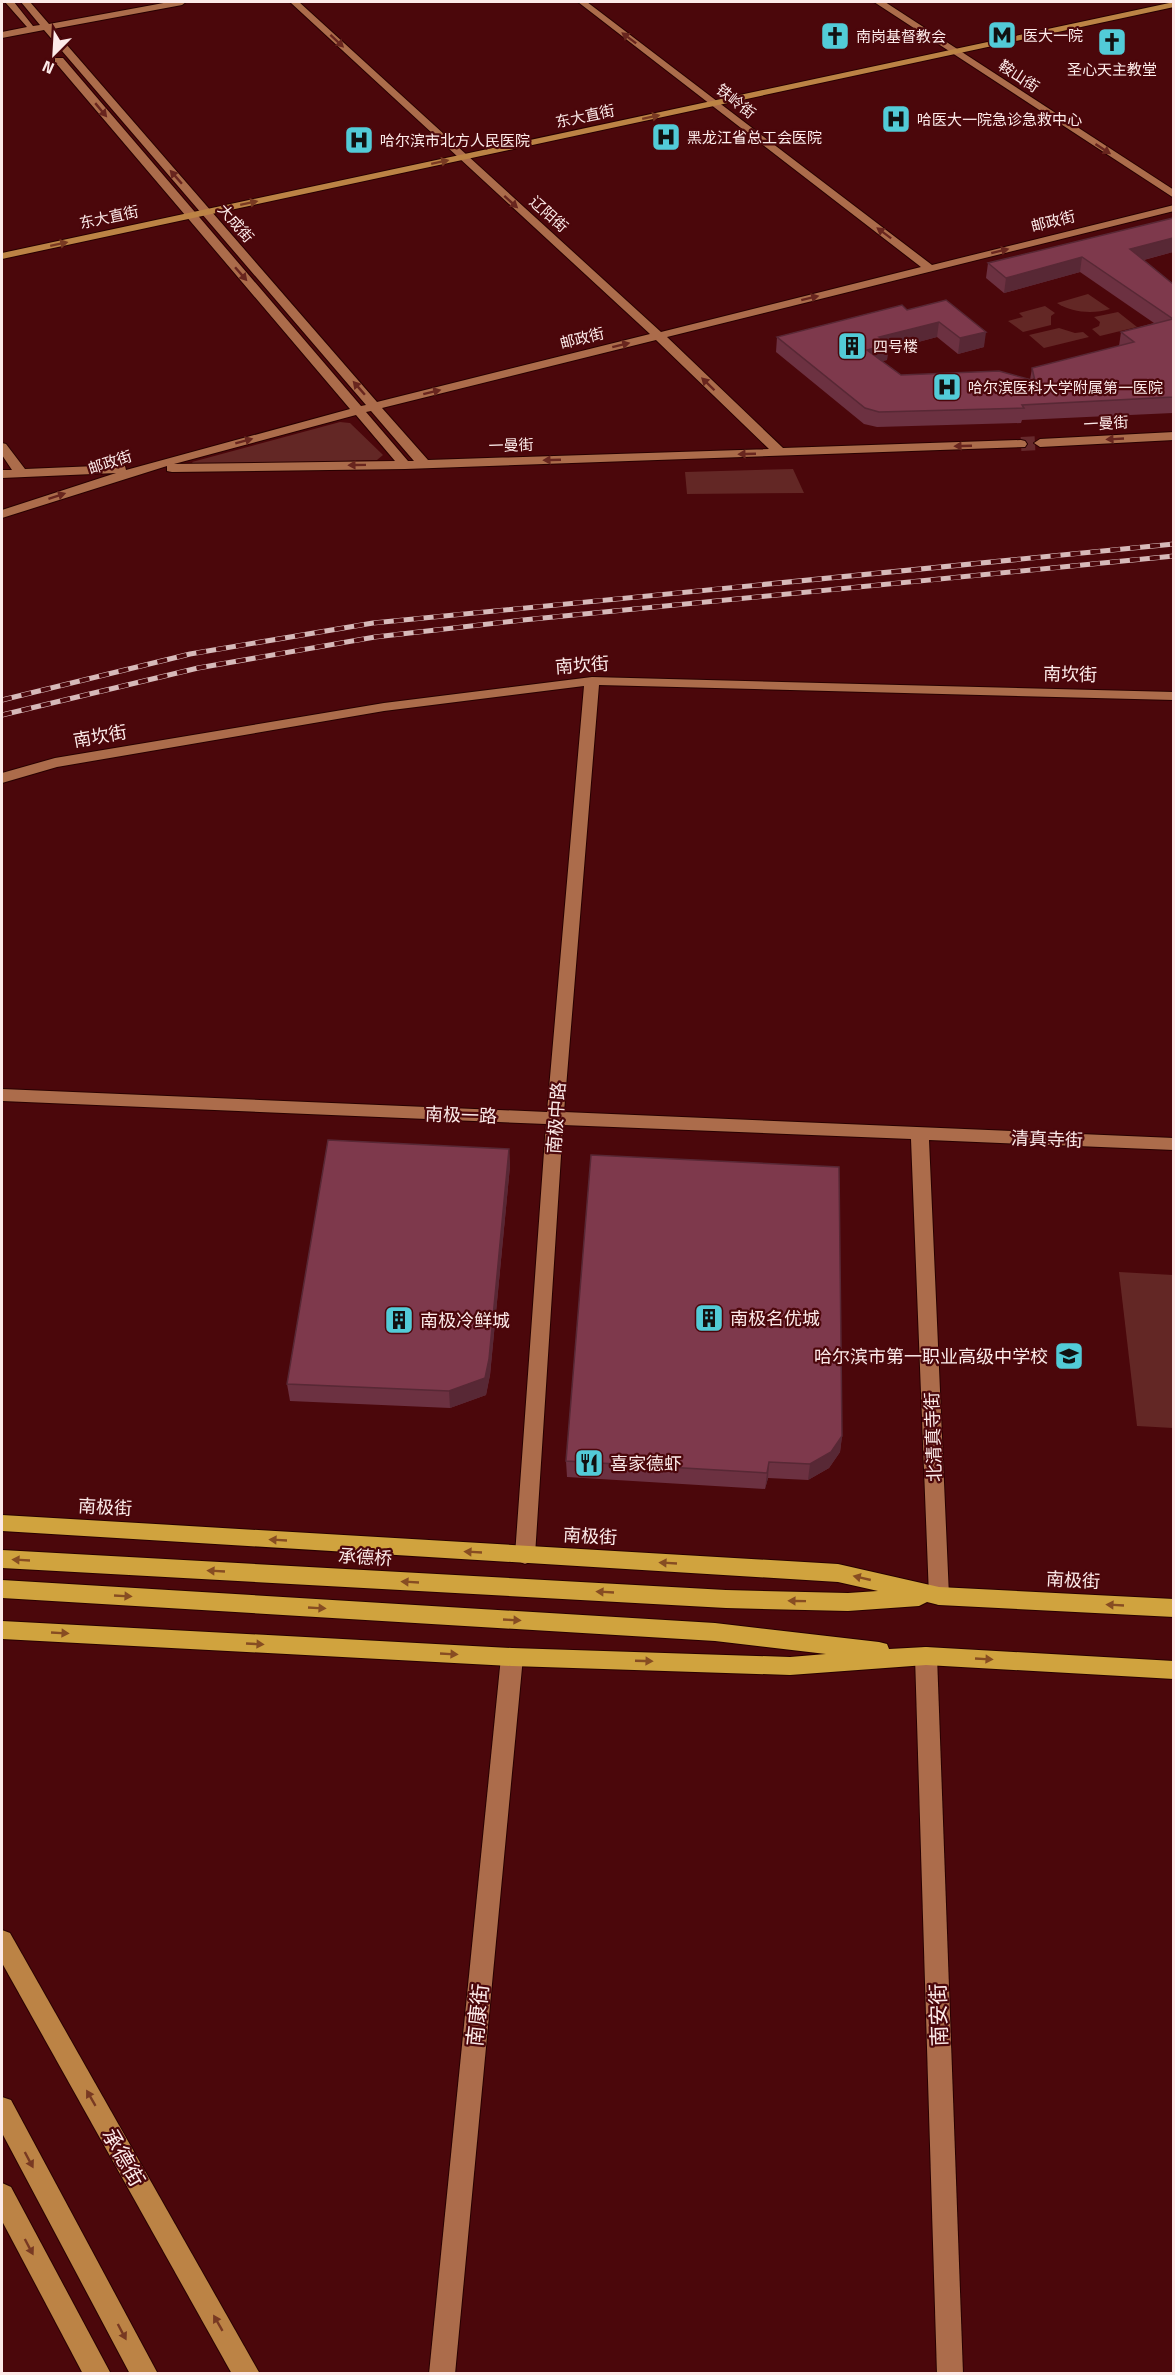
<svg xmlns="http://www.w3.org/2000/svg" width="1175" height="2375" viewBox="0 0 1175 2375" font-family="'Titillium Web','Noto Sans SC',sans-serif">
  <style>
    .green { fill: #632725 }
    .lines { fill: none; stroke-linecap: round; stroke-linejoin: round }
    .secondary-tunnel { stroke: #66292c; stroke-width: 14; stroke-dasharray: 14 7; stroke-linecap: butt }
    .secondary-casing { stroke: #280000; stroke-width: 2 }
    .primary-casing { stroke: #280000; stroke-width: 2 }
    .highway-casing { stroke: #280000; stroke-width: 2 }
    .secondary { fill: #ac6c4b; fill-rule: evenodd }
    .primary { fill: #bc8345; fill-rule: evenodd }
    .highway { fill: #d0a33e; fill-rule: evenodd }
    .rail-casing { stroke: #d6b9b9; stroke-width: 5 }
    .rail { stroke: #4b070b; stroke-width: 4; stroke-dasharray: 10; stroke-linecap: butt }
    .wall { fill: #6c3141 }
    .shaded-wall { fill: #582835 }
    .building { fill: #7e394c; stroke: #582835; stroke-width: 1.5 }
    .oneway { fill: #68251e }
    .oneway2 { fill: #783922 }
    .oneway3 { fill: #874d22 }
    .labels { text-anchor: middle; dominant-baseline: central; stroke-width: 4.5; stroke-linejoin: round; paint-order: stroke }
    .far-poi-label { font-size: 15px; fill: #fceae9; stroke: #4b070b; text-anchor: start }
    .far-street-label { font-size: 15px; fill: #fceae9; stroke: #4b070b }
    .street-label { font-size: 18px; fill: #fceae9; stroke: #4b070b }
    .poi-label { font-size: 18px; fill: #fceae9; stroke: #4b070b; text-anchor: start }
    .near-street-label { font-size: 21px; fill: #fceae9; stroke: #4b070b }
  </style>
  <rect width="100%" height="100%" fill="#4b070b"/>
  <g class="green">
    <path d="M1088,294L1110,309C1094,314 1072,313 1057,303Z"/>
    <polygon points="1045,306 1055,313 1051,316 1051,325 1023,332 1008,321 1023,317 1019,313"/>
    <polygon points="1118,312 1137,327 1100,336 1092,329 1099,326 1100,322 1094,317"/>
    <polygon points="1059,328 1075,333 1083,332 1089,337 1044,348 1029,335"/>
    <polygon points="340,422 350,423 383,455 377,460 195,466 192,462"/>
    <polygon points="793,469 804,493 687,494 685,472"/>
    <polygon points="1119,1272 1173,1275 1173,1428 1137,1426"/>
  </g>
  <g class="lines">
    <polyline class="secondary-tunnel" points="1021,444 1040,443"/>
    <g class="secondary-casing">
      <g id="secondary">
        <path d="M5,2H14L33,26L40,25L21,2H30L49,24L169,2H186L182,5L53,29L377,402L650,334L290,2H299L661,332L921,267L578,2H587L932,265L1174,205V211L667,337L783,448L1021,440L1025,441L1027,444L1025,447L405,469L172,472L167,471V466L2,518V510L116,473L2,478V470H12L2,455V443L6,444L25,469L120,465L125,466L126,470L350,409L55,62V58H63L361,406L366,405L44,30L2,38V32L27,27ZM656,340L769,449L428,460L382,408ZM371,411L414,461H408L366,412ZM356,415L395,461L174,464Z"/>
        <polygon points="874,2 885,2 1174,190 1174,198"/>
        <polygon points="1174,432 1174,440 1040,447 1034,443 1040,439"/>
        <polygon points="592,677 1174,692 1174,700 599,685 564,1112 1174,1138 1174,1150 929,1140 949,1596 946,1602 939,1605 932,1602 929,1596 911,1139 563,1125 535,1555 532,1561 525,1564 518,1561 515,1555 546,1124 2,1101 2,1089 547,1112 584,686 384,711 57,767 2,783 2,773 55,758 384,703"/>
        <polygon points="926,1647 934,1649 937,1656 963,2374 937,2374 915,1656 918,1649"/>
        <polygon points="512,1648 520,1650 523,1657 455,2374 429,2374 501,1657 504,1650"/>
      </g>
    </g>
    <g class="primary-casing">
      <g id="primary">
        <polygon points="1174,2 1174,7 2,259 2,253"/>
        <polygon points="2,1930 10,1933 260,2374 232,2374 2,1963"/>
        <polygon points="2,2097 11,2100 158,2374 130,2374 2,2133"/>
        <polygon points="2,2183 11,2187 111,2374 83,2374 2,2221"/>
      </g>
    </g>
    <g class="highway-casing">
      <g id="highway">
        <polygon points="2,1515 838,1564 939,1587 1174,1599 1174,1617 939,1605 927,1602 919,1606 848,1611 726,1608 2,1568 2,1550 726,1590 848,1593 878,1591 838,1582 2,1531"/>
        <polygon points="2,1580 715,1623 879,1642 887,1644 889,1649 926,1647 1174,1661 1174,1679 926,1665 790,1675 512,1666 2,1639 2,1621 512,1648 790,1657 826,1654 715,1641 2,1598"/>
      </g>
    </g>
    <use href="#secondary" class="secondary"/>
    <use href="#primary" class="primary"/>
    <use href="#highway" class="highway"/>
    <g class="rail-casing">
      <g id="rail">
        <polyline points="2,700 190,654 373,623 1174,544"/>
        <polyline points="2,715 198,668 375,637 523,620 1174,556"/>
      </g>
    </g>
    <use href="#rail" class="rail"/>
  </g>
  <g class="wall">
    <polygon points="1173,252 1144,260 1173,284 1173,413 1022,420 1021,423 877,427 864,424 776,352 777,337 907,310 946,300 984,347 958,354 937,337 888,350 887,360 882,361 901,375 1030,380 1032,368 1119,346 1121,332 1154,323 1080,272 1004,293 986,278 988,263"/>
    <polygon points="509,1149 510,1166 490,1375 486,1395 450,1408 290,1401 287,1384"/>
    <polygon points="842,1436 840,1452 829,1468 808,1480 768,1478 765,1489 567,1477 566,1461"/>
  </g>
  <g class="shaded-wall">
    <polygon points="1173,238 1173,252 1128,264 1130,249"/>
    <polygon points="1082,257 1080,272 1004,293 1006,278"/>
    <polygon points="939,322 937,337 888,350 887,360 866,365 867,350 879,337"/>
    <polygon points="986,332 984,347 958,354 960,338"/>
    <polygon points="509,1149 510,1166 490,1375 486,1395 450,1408 449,1391"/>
    <polygon points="842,1436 840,1452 829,1468 808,1480 810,1464"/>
    <polygon points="769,1462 768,1478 765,1489 767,1473"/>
  </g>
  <g class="building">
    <polygon points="1173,218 1173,238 1130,249 1173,284 1173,397 1022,405 1024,408 879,412 865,408 777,337 902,305 907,310 946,300 986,332 960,338 939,322 879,337 889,344 867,350 901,375 999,371 1035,381 1032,368 1134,342 1121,332 1173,319 1082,257 1006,278 988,263"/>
    <polygon points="328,1140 509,1149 489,1359 485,1378 449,1391 287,1384"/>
    <polygon points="591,1155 839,1167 842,1436 831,1452 810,1464 769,1462 767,1473 566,1461"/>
  </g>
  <defs><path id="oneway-solid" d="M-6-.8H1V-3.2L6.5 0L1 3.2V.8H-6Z" transform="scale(1.5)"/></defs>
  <g class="oneway">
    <use href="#oneway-solid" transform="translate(629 38) rotate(-143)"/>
    <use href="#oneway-solid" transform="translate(337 41) rotate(43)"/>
    <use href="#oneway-solid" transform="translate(101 110) rotate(50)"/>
    <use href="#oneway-solid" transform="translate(1103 149) rotate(33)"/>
    <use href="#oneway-solid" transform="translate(176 177) rotate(-131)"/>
    <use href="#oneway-solid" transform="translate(511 202) rotate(42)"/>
    <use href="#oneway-solid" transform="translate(884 233) rotate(-143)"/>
    <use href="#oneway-solid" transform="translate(1000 251) rotate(-14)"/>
    <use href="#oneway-solid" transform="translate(241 274) rotate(49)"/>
    <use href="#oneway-solid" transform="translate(810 298) rotate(-14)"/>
    <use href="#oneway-solid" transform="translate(621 345) rotate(-14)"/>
    <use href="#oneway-solid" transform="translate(708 384) rotate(-136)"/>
    <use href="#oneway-solid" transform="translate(359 388) rotate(-131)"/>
    <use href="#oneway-solid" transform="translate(432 392) rotate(-14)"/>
    <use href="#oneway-solid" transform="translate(1115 439) rotate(177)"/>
    <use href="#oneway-solid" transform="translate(244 441) rotate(-15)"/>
    <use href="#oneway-solid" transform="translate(963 446) rotate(178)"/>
    <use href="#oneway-solid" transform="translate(747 454) rotate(178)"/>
    <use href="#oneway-solid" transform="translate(552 460) rotate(178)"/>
    <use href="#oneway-solid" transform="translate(357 465) rotate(179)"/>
    <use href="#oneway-solid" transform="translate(57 496) rotate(-18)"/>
  </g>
  <g class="oneway2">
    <use href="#oneway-solid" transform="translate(651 117) rotate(-12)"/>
    <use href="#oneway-solid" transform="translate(440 162) rotate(-12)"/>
    <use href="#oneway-solid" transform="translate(249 203) rotate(-12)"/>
    <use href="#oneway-solid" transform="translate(59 244) rotate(-12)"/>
    <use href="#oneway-solid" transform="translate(91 2098) rotate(-120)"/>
    <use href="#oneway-solid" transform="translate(29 2160) rotate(62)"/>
    <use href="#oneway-solid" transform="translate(29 2247) rotate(62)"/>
    <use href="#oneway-solid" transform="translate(218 2323) rotate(-120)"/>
    <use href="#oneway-solid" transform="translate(122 2332) rotate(62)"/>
  </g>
  <g class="oneway3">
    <use href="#oneway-solid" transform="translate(278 1540) rotate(-177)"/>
    <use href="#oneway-solid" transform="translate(473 1552) rotate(-177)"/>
    <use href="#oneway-solid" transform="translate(21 1560) rotate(-177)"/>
    <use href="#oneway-solid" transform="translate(668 1563) rotate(-177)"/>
    <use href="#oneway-solid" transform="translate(216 1571) rotate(-177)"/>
    <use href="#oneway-solid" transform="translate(862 1578) rotate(-167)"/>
    <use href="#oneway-solid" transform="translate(410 1582) rotate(-177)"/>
    <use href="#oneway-solid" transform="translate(605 1592) rotate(-177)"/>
    <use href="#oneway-solid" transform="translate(123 1596) rotate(3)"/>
    <use href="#oneway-solid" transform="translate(797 1601) rotate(-179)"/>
    <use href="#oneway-solid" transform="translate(1115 1605) rotate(-177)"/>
    <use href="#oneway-solid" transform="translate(317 1608) rotate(3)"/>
    <use href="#oneway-solid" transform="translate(512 1620) rotate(3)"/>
    <use href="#oneway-solid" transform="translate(60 1633) rotate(3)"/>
    <use href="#oneway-solid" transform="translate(255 1644) rotate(3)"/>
    <use href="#oneway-solid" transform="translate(449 1654) rotate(3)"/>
    <use href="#oneway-solid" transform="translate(984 1659) rotate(3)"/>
    <use href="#oneway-solid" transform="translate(644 1661) rotate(2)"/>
  </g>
  <defs>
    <g id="metro-square" transform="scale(1.5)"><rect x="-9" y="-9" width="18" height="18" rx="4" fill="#52cbd7" stroke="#4b070b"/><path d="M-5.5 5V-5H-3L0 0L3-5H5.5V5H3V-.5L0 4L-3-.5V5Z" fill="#111"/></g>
    <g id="church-square" transform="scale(1.5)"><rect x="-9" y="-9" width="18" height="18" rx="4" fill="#52cbd7" stroke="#4b070b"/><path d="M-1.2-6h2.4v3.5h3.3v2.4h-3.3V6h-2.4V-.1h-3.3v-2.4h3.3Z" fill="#111"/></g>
    <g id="hospital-square" transform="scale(1.5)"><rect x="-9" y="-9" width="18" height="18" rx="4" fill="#52cbd7" stroke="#4b070b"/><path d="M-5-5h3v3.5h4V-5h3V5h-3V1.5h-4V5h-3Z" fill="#111"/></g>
    <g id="building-square" transform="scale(1.5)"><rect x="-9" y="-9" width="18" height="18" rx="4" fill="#52cbd7" stroke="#4b070b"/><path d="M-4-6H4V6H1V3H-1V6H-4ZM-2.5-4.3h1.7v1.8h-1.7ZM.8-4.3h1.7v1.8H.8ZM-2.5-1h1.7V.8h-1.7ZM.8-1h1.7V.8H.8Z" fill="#111"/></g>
    <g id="school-square" transform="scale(1.5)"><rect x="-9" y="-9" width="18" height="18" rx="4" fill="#52cbd7" stroke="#4b070b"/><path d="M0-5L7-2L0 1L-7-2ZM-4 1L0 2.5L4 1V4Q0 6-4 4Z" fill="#111"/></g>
    <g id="restaurant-square" transform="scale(1.5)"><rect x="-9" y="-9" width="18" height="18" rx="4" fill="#52cbd7" stroke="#4b070b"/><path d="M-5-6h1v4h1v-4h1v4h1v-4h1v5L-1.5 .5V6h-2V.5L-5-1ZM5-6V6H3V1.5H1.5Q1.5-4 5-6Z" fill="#111"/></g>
  </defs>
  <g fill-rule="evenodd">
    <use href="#metro-square" x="1002" y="35"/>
    <use href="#church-square" x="835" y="36"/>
    <use href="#church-square" x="1112" y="42"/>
    <use href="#hospital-square" x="896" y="119"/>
    <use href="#hospital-square" x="666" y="137"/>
    <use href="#hospital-square" x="359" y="140"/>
    <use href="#building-square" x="852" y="346"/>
    <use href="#hospital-square" x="947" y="387"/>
    <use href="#building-square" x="709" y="1318"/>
    <use href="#building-square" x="399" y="1320"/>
    <use href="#school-square" x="1069" y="1356"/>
    <use href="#restaurant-square" x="589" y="1463"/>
  </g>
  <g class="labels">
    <g class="far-poi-label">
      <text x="1023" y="35">医大一院</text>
      <text x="856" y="36">南岗基督教会</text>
      <text x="1112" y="69" text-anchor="middle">圣心天主教堂</text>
      <text x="917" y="119">哈医大一院急诊急救中心</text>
      <text x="687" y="137">黑龙江省总工会医院</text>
      <text x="380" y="140">哈尔滨市北方人民医院</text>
      <text x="873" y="346">四号楼</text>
      <text x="968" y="387">哈尔滨医科大学附属第一医院</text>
    </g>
    <g class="far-street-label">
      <text transform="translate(1019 76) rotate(33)">鞍山街</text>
      <text transform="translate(736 101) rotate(38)">铁岭街</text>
      <text transform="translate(585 116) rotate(-12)">东大直街</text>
      <text transform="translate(549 214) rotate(42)">辽阳街</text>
      <text transform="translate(109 217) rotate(-12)">东大直街</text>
      <text transform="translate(1053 221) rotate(-14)">邮政街</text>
      <text transform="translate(236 223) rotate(49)">大成街</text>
      <text transform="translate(582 338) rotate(-14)">邮政街</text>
      <text transform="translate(1106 423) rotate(-3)">一曼街</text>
      <text transform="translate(511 445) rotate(-2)">一曼街</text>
      <text transform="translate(110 462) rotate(-18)">邮政街</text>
    </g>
    <g class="street-label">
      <text transform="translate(582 665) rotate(-4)">南坎街</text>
      <text transform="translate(1070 674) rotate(1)">南坎街</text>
      <text transform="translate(100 736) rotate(-10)">南坎街</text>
      <text transform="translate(461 1115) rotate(2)">南极一路</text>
      <text transform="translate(556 1118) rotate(-86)">南极中路</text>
      <text transform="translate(1047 1139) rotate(2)">清真寺街</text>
      <text transform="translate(933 1437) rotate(-92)">北清真寺街</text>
      <text transform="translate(105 1507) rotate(3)">南极街</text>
      <text transform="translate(590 1536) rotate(3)">南极街</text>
      <text transform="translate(365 1557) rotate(3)">承德桥</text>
      <text transform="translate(1073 1580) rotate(3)">南极街</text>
    </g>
    <g class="poi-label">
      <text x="730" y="1318">南极名优城</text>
      <text x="420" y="1320">南极冷鲜城</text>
      <text x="1048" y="1356" text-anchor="end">哈尔滨市第一职业高级中学校</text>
      <text x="610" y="1463">喜家德虾</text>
    </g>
    <g class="near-street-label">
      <text transform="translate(477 2015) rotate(-84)">南康街</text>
      <text transform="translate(938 2015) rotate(-92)">南安街</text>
      <text transform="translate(124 2157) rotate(60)">承德街</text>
    </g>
  </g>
  <rect width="1175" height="2375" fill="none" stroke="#fceae9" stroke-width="6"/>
  <g transform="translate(54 54) rotate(204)" stroke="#4b070b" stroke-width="4.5" paint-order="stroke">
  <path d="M0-4.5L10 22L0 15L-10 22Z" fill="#fceae9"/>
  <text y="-9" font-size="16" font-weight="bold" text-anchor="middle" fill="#fceae9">N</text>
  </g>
</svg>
